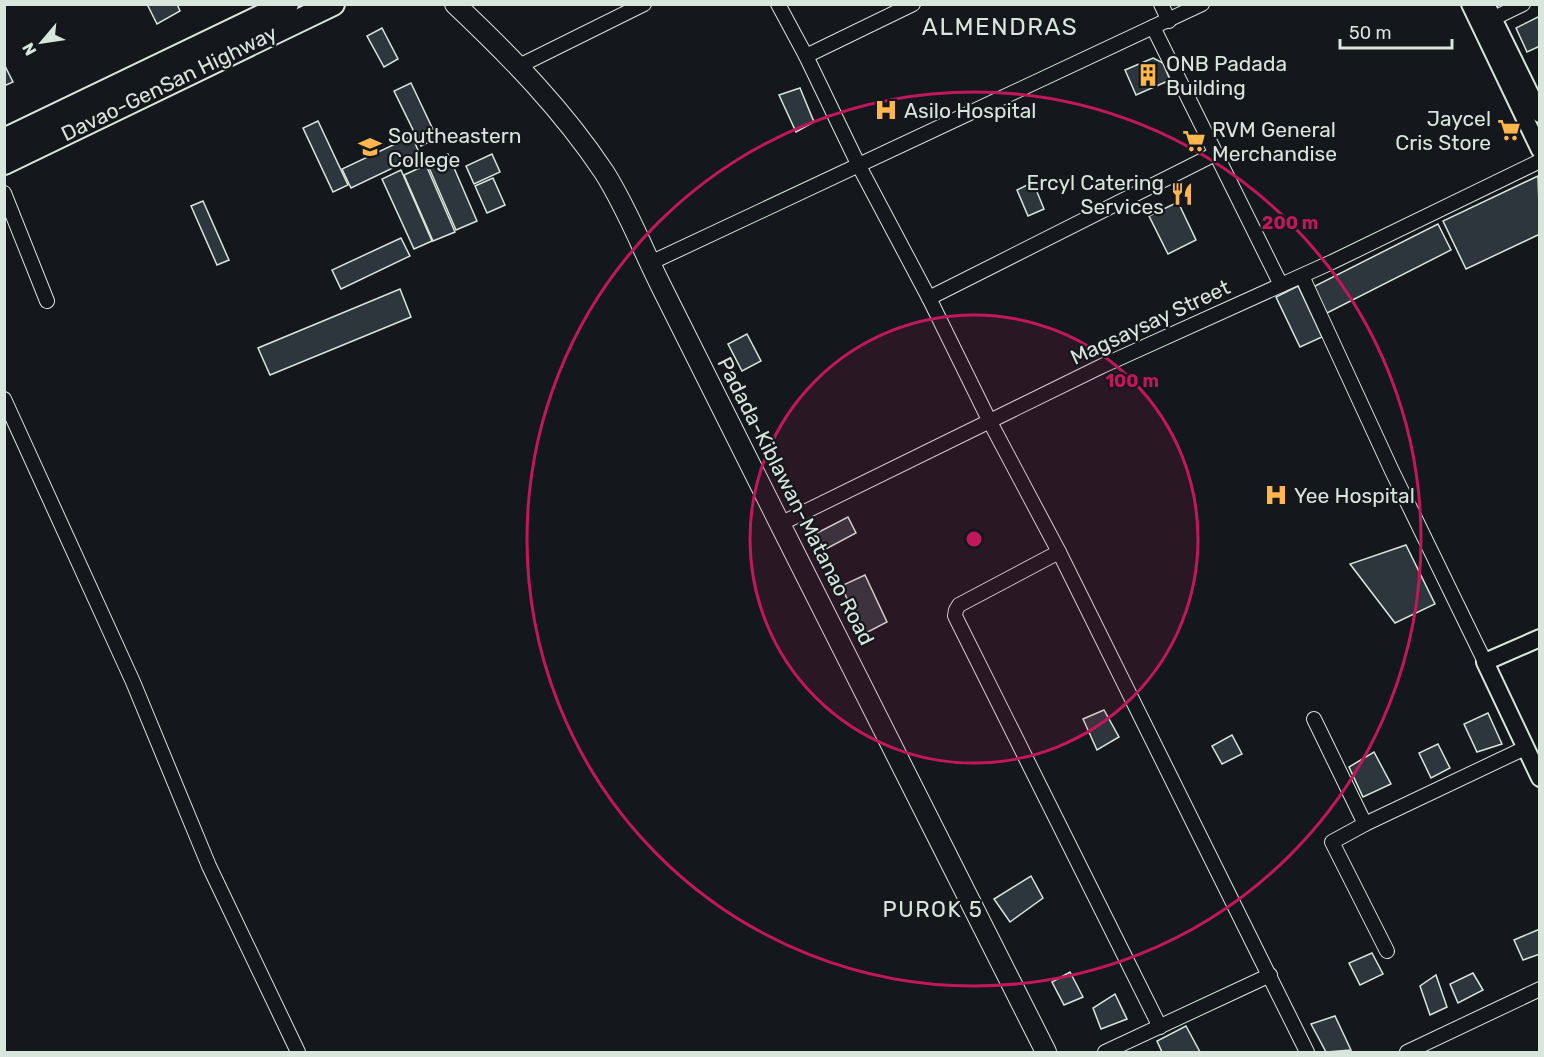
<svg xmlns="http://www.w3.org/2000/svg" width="1544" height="1057" viewBox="0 0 1544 1057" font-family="Rubik,sans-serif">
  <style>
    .building { fill: #2c363c; stroke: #d8e6dc; stroke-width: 1.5 }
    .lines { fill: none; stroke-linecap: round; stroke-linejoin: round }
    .minor-casing { stroke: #d8e6dc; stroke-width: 16 }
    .tertiary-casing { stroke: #d8e6dc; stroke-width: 20 }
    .secondary-casing { stroke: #d8e6dc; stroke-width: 22 }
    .trunk-casing { stroke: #d8e6dc; stroke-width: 26 }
    .minor { stroke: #14181c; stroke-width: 14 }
    .tertiary { stroke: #14181c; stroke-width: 16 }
    .secondary { stroke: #14181c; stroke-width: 20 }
    .trunk { stroke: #14181c; stroke-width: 22 }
    .ring { fill: none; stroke: #c2185b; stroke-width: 3 }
    .labels { text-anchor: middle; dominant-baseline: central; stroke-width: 4.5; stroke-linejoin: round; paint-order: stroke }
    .poi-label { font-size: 21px; fill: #d8e6dc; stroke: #14181c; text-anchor: start }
    .street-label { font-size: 21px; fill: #d8e6dc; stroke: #14181c }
    .neighbourhood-label { font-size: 22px; letter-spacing: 1.5px; fill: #d8e6dc; stroke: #14181c }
    .quarter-label { font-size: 24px; letter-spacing: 1.5px; fill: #d8e6dc; stroke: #14181c }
    .centre { fill: #c2185b; stroke: #14181c; stroke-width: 3 }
    .ring-label { font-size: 18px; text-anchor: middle; font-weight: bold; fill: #c2185b; stroke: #14181c; stroke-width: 4.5; stroke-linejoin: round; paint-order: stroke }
  </style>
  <rect width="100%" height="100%" fill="#14181c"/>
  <g class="building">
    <polygon points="147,4 177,4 180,11 157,24"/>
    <polygon points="1540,16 1540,46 1527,52 1516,28"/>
    <polygon points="382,28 398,59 384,67 367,36"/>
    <polygon points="1153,58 1163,63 1170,80 1136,95 1125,70"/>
    <polygon points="4,64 13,82 4,86"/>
    <polygon points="411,83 437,138 421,146 394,91"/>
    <polygon points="800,88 814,122 796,132 779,95"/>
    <polygon points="318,121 348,185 333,192 303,128"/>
    <polygon points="412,136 420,155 351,188 342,169"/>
    <polygon points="448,154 477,221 456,230 427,163"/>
    <polygon points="492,154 500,172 474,184 466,166"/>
    <polygon points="426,165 455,232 433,241 404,175"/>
    <polygon points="401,170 432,241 414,249 382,179"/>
    <polygon points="1538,176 1540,234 1466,269 1443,221"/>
    <polygon points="493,178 505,205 487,213 475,186"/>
    <polygon points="1033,182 1044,209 1028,216 1017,190"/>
    <polygon points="203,201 229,260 217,265 191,206"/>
    <polygon points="1178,202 1196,240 1168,254 1149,216"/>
    <polygon points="1438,224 1451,250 1327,313 1313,287"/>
    <polygon points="401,238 410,256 341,289 332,270"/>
    <polygon points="1298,286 1322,337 1300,347 1276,297"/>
    <polygon points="400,289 411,317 270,375 258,348"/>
    <polygon points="747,334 761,361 742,371 728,344"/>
    <polygon points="848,517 856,533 824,550 815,534"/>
    <polygon points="1406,545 1435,604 1395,623 1350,564"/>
    <polygon points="865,575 887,622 864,634 841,586"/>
    <polygon points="1104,710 1119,737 1097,750 1083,719"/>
    <polygon points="1488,713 1502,744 1477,752 1464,724"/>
    <polygon points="1232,735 1242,754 1222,764 1212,746"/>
    <polygon points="1438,744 1450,768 1431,778 1419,753"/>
    <polygon points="1374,752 1391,784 1363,797 1349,767"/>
    <polygon points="1031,876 1043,898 1010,922 994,899"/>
    <polygon points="1540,929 1540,954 1523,960 1514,940"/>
    <polygon points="1372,953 1383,974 1360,985 1349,963"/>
    <polygon points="1070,972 1083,997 1064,1005 1052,982"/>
    <polygon points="1473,973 1483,990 1458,1003 1450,984"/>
    <polygon points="1436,975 1447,1007 1430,1015 1420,986"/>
    <polygon points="1115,994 1127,1019 1101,1029 1093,1008"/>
    <polygon points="1335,1016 1351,1050 1326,1052 1311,1024"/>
    <polygon points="1186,1026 1200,1052 1162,1052 1157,1041"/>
  </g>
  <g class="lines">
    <g class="minor-casing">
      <g id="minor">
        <polyline points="778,4 806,56 859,166 929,298 990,422 1059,552 1307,1052"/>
        <polyline points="1161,4 1169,21"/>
        <polyline points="1484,23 1523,4"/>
        <polyline points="1153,27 1281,285"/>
        <polyline points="806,56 913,4"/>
        <polyline points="519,66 644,4"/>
        <polyline points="4,193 47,301"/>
        <polyline points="650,263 1202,4"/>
        <polyline points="1302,276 1392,471 1485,662"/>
        <polyline points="929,298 1215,154"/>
        <polyline points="4,399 133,682 209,866 298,1052"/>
        <polyline points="780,524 1102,366 1332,262 1540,161"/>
        <polyline points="1059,552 959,605 956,610 955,616 1160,1027"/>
        <polyline points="1314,719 1365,824 1525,748"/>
        <polyline points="1365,824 1332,842 1387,951"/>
        <polyline points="1105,1052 1270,975"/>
        <polyline points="1407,1052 1540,989"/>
      </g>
    </g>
    <g class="tertiary-casing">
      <g id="tertiary">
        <polyline points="1470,4 1540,150"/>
        <polyline points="1486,4 1540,114"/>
        <polyline points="1540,638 1485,662 1540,778"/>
      </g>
    </g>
    <g class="secondary-casing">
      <path id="secondary" d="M455,4C510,56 562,109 604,172C627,208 642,248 661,286C700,364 739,442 778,520C867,698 957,875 1046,1052"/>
    </g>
    <g class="trunk-casing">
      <g id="trunk">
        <polyline points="4,140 287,4"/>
        <polyline points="4,163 333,4"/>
      </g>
    </g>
    <use href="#minor" class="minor"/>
    <use href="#tertiary" class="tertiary"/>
    <use href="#secondary" class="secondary"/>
    <use href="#trunk" class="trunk"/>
  </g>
  <circle cx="974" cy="539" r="224" fill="#c2185b" fill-opacity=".12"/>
  <g class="ring">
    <circle cx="974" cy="539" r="224"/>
    <circle cx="974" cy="539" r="447"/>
  </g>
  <defs>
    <g id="building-bare" transform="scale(1.8)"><path d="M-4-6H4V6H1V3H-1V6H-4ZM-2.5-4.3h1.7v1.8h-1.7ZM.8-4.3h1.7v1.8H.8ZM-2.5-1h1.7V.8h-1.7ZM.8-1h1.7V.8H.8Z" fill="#ffb74d" stroke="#14181c" stroke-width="2.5" paint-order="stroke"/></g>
    <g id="hospital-bare" transform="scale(1.8)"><path d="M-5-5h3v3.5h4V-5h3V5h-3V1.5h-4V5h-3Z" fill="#ffb74d" stroke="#14181c" stroke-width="2.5" paint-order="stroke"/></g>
    <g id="supermarket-bare" transform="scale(1.8)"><path d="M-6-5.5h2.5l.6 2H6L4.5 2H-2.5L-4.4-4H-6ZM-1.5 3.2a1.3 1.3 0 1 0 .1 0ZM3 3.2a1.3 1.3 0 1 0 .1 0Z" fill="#ffb74d" stroke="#14181c" stroke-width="2.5" paint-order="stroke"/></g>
    <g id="university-bare" transform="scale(1.8)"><path d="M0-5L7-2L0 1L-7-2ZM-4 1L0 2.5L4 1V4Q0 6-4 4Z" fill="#ffb74d" stroke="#14181c" stroke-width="2.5" paint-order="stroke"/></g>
    <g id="restaurant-bare" transform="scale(1.8)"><path d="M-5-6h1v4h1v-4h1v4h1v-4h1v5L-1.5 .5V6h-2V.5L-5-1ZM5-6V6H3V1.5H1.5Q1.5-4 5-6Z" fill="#ffb74d" stroke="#14181c" stroke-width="2.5" paint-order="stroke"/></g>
  </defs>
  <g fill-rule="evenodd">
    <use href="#building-bare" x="1148" y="75"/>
    <use href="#hospital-bare" x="886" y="110"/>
    <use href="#supermarket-bare" x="1509" y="130"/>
    <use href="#supermarket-bare" x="1194" y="141"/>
    <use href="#university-bare" x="370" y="147"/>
    <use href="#restaurant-bare" x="1182" y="194"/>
    <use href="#hospital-bare" x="1276" y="495"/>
  </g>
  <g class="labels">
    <g class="poi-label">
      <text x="1166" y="63">ONB Padada<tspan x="1166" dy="24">Building</tspan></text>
      <text x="904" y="110">Asilo Hospital</text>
      <text x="1491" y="118" text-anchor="end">Jaycel<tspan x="1491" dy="24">Cris Store</tspan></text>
      <text x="1212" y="129">RVM General<tspan x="1212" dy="24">Merchandise</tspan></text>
      <text x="388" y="135">Southeastern<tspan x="388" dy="24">College</tspan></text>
      <text x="1164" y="182" text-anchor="end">Ercyl Catering<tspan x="1164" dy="24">Services</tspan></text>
      <text x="1294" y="495">Yee Hospital</text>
    </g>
    <g class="street-label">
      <text transform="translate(169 83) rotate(-26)">Davao-GenSan Highway</text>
      <text transform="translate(1150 322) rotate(-25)">Magsaysay Street</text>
      <text transform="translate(796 501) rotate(63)">Padada-Kiblawan-Matanao Road</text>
    </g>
    <g class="neighbourhood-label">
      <text x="933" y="909">PUROK 5</text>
    </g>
    <g class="quarter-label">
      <text x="1000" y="27">ALMENDRAS</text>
    </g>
  </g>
  <circle cx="974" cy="539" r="9" class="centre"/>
  <g class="ring-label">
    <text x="1290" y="229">200 m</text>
    <text x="1132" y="387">100 m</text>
  </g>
  <rect width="1544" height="1057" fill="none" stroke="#d8e6dc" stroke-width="12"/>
  <g transform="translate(42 42) rotate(241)" stroke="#14181c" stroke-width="4.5" paint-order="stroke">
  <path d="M0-4.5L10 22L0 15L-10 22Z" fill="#d8e6dc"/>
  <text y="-9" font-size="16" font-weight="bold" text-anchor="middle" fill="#d8e6dc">N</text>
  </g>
  <path d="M1340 39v9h112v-9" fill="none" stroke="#d8e6dc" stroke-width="3"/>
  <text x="1349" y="39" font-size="18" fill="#d8e6dc" stroke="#14181c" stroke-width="4.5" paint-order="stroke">50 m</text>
</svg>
